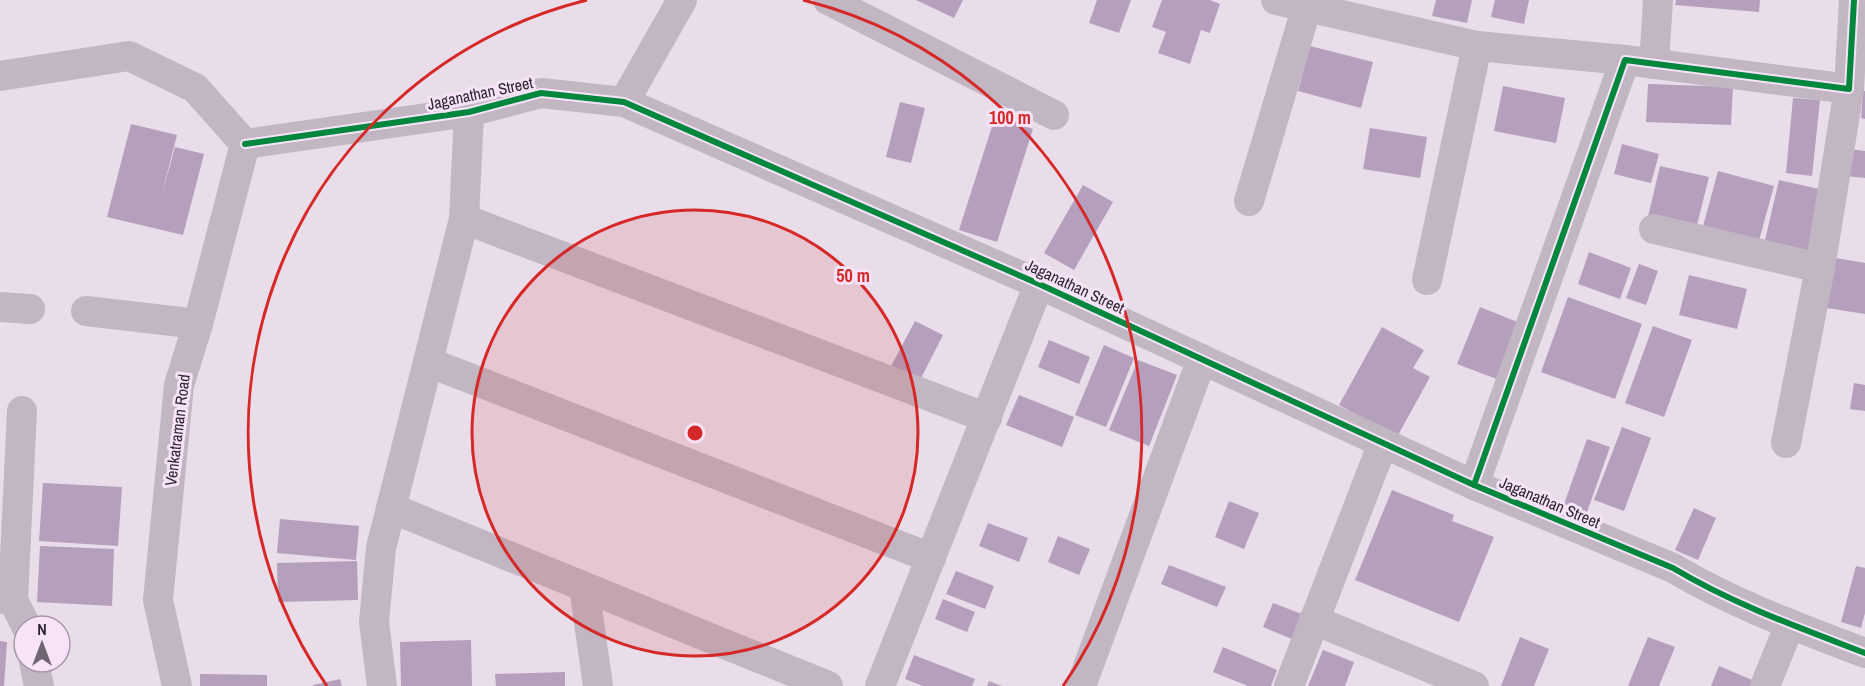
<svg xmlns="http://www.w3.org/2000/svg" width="1865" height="686" viewBox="0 0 1865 686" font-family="'Archivo Narrow',sans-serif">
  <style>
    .building { fill: #b49fbc }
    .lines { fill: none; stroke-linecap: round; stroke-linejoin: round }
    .minor { stroke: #c1b6c2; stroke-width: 30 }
    .cycleway-casing { stroke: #f7e3f8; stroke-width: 10 }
    .cycleway { stroke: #00873e; stroke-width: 6 }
    .ring { fill: none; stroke: #d62828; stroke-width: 3 }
    .labels { text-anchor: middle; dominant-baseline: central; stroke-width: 6; stroke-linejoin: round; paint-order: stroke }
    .street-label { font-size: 16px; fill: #2f2532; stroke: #f7e3f8 }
    .centre { fill: #d62828; stroke: #f7e3f8; stroke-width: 3 }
    .ring-label { font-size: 18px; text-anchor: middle; font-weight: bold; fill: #d62828; stroke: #f7e3f8; stroke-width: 6; stroke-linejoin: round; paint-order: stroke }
  </style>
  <rect width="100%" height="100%" fill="#e9dde9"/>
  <g class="building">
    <polygon points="916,0 963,0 954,18"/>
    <polygon points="1097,0 1131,0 1119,33 1089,23"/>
    <polygon points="1162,0 1210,0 1220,4 1210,33 1201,30 1190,64 1158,53 1166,32 1152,27"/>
    <polygon points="1436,0 1472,0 1467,23 1432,16"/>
    <polygon points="1495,0 1529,0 1524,24 1491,17"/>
    <polygon points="1676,0 1760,0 1759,12 1675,5"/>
    <polygon points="1310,46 1373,62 1361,108 1298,91"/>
    <polygon points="1648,84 1733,87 1731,125 1646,122"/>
    <polygon points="1503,86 1565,98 1556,143 1494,131"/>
    <polygon points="1863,91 1865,91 1865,119 1861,118"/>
    <polygon points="1793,98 1820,100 1812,176 1786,173"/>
    <polygon points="900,102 925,108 911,163 886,157"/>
    <polygon points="995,117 1033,129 997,242 959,230"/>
    <polygon points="131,124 177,135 160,201 175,147 204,154 183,235 107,217"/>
    <polygon points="1370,128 1427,137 1420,178 1363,169"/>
    <polygon points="1622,144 1659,154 1651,183 1614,174"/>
    <polygon points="1849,149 1865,151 1865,178 1845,176"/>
    <polygon points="1660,166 1709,177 1695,233 1647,221"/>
    <polygon points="1718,171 1774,186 1757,248 1701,234"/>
    <polygon points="1779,180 1828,191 1813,260 1763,249"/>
    <polygon points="1083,185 1113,202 1074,270 1044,253"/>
    <polygon points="1589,252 1631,268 1620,299 1578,284"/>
    <polygon points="1836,258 1865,263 1865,314 1827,308"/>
    <polygon points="1639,264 1658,271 1646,305 1626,298"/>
    <polygon points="1689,275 1747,289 1737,329 1679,315"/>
    <polygon points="1568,297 1642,324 1615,399 1541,372"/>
    <polygon points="1480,307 1525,325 1502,381 1457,364"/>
    <polygon points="915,321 943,335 917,386 889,370"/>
    <polygon points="1653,326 1692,340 1664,417 1625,403"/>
    <polygon points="1382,327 1424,350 1413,368 1430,377 1397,437 1339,405"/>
    <polygon points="1049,340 1090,357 1079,384 1038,367"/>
    <polygon points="1104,345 1134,358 1106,427 1075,415"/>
    <polygon points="1138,360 1177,375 1149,446 1109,430"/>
    <polygon points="1854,383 1865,385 1865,411 1850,409"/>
    <polygon points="1019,395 1074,417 1062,447 1006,425"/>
    <polygon points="1622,427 1651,438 1624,511 1594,500"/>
    <polygon points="1587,439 1610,447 1586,515 1563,507"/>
    <polygon points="43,483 122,487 118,546 39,541"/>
    <polygon points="1392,490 1454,515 1452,521 1494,537 1459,622 1355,580"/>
    <polygon points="1229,501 1259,513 1244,549 1215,537"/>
    <polygon points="1694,508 1716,518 1698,560 1675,550"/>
    <polygon points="280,519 359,526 356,560 277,553"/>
    <polygon points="988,523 1028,538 1019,562 979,546"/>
    <polygon points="1058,536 1090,549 1079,575 1048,562"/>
    <polygon points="40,546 114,549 112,606 37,602"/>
    <polygon points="357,561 358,600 278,602 277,563"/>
    <polygon points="1169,565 1226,587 1217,607 1161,584"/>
    <polygon points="1856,566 1865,568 1865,613 1861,628 1841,622"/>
    <polygon points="956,571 994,586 985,609 946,594"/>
    <polygon points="943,599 975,612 967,632 935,619"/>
    <polygon points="1273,603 1307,616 1297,641 1263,627"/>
    <polygon points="1520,637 1549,649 1534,686 1501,686"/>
    <polygon points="1648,637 1675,647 1659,686 1628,686"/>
    <polygon points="471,640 472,686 401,686 400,642"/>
    <polygon points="0,641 7,642 4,686 0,686"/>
    <polygon points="1223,647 1277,670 1271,686 1248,686 1213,672"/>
    <polygon points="1323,650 1354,662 1345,686 1308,686"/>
    <polygon points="914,655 975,679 972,686 923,686 905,679"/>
    <polygon points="1719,666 1757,682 1755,686 1711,686"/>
    <polygon points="565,672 565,686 496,686 495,674"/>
    <polygon points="200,674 267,675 267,686 200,686"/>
    <polygon points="340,679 342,686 313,686 313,685"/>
    <polygon points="989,681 1002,686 987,686"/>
  </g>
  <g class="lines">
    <g class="minor">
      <polyline points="828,0 1054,115"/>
      <polyline points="1276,0 1477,46 1625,60"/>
      <polyline points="1654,64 1658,0"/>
      <polyline points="0,76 129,56 195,88 245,144"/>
      <polyline points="624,102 682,0"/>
      <path d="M245,144L469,112L541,93L624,102L1039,284L1474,485L1673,568C1733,604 1800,628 1865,653"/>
      <polyline points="1249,201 1307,6"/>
      <polyline points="464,219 987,418"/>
      <polyline points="1654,229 1820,268"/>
      <polyline points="1427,280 1477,46"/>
      <polyline points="0,307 30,309"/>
      <polyline points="86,311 198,324"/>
      <polyline points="428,362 931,558"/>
      <polyline points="1786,443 1820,268 1849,89"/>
      <polyline points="1474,485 1625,60 1849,89 1854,0"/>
      <polyline points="391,508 828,686"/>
      <polyline points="584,587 598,686"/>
      <polyline points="0,599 13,600 26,626"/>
      <polyline points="13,600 22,411"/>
      <polyline points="1314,620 1474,686"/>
      <polyline points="34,662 39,686"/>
      <polyline points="177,686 158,600 179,385 198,324 245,144"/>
      <polyline points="382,686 374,622 381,548 464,219 469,112"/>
      <polyline points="880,686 1039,284"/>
      <polyline points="1081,686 1202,359"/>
      <polyline points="1289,686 1383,443"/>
      <polyline points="1765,686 1790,624"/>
    </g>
    <g class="cycleway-casing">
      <g id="cycleway">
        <path d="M245,144L469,112L541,93L624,102L1039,284L1474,485L1673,568C1733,604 1800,628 1865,653"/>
        <polyline points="1474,485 1625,60 1849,89 1854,0"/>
      </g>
    </g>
    <use href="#cycleway" class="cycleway"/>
  </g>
  <circle cx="695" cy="433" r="223" fill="#d62828" fill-opacity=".12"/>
  <g class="ring">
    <circle cx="695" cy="433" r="223"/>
    <path d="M327 686A446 446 0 0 1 587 0M803 0A446 446 0 0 1 1063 686"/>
  </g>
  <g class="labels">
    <g class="street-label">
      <text transform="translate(480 93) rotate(-12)">Jaganathan Street</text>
      <text transform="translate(1075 286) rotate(25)">Jaganathan Street</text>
      <text transform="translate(177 430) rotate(-83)">Venkatraman Road</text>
      <text transform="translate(1550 502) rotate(23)">Jaganathan Street</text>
    </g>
  </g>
  <circle cx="695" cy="433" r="9" class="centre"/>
  <g class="ring-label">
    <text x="1010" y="124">100 m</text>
    <text x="853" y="282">50 m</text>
  </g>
  <g transform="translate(42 644)"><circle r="28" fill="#f7e3f8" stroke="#a797a9" stroke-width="1.5"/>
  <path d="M0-4.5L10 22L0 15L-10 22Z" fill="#706572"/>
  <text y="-9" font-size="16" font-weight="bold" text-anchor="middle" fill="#2f2532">N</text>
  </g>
</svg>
